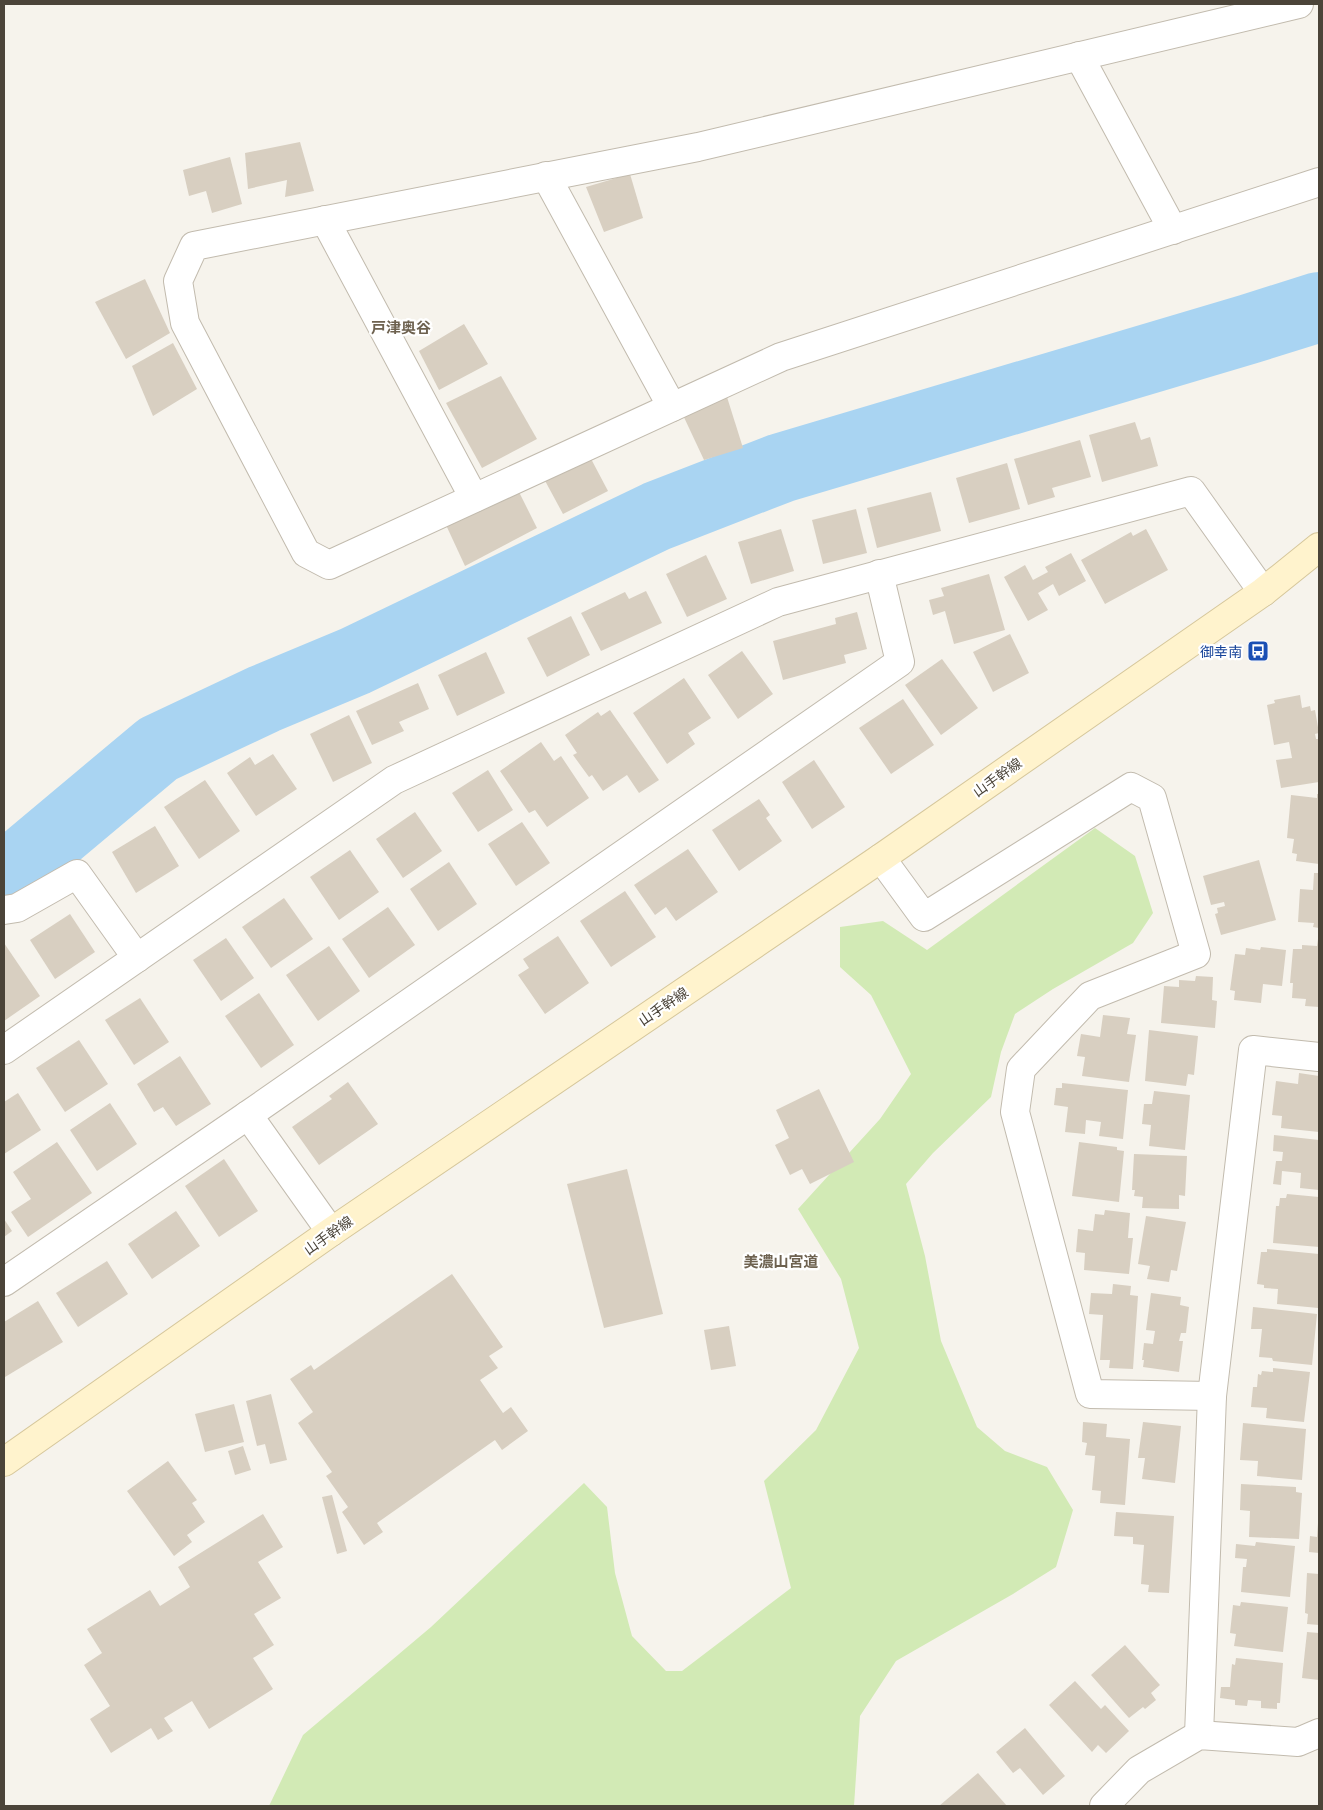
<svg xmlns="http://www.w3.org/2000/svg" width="1323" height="1810" viewBox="0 0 1323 1810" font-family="'Noto Sans','Noto Sans JP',sans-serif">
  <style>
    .green { fill: #d2eab5 }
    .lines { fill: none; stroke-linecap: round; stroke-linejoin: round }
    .river { stroke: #a9d4f2; stroke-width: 70 }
    .building { fill: #d8cfc1 }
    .street-casing { stroke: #c2bbae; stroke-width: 30 }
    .secondary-casing { stroke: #d6c79b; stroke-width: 30 }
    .street { stroke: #fff; stroke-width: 28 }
    .secondary { stroke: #fff3cd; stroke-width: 28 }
    .labels { text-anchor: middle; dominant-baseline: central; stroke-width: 4.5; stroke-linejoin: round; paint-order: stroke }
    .transit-label { font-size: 14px; fill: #164399; stroke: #fff; text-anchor: end }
    .street-label { font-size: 14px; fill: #4b4439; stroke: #fff }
    .neighbourhood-label { font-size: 15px; font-weight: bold; fill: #6e6250; stroke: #fff }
  </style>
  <rect width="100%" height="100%" fill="#f6f3ec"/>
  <polygon class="green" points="1095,828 1135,856 1153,913 1133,943 1053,989 1015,1014 1001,1052 991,1097 933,1153 906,1184 925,1256 941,1341 977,1427 1005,1451 1047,1467 1073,1510 1056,1567 1013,1594 896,1661 860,1716 854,1806 269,1806 303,1735 431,1627 584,1483 607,1507 615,1573 632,1636 666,1671 682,1671 791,1588 764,1481 816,1430 859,1348 841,1279 798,1209 880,1119 911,1074 871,995 840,967 840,927 883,921 927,950"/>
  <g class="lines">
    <polyline class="river" points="4,878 158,749 264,699 355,661 657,516 781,468 1249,329 1319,307"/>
  </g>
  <g class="building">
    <polygon points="300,142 314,191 285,197 287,180 248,189 245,153"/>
    <polygon points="230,157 242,204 212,213 206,191 189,196 183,170"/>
    <polygon points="630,174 643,218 604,232 586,187"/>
    <polygon points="145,279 170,333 126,359 95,302"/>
    <polygon points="464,324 488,364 439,390 419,351"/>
    <polygon points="173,343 197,389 153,416 132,366"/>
    <polygon points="501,376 537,439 482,468 446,403"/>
    <polygon points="727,397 743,448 704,460 682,413"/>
    <polygon points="1135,422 1141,440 1150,437 1158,466 1102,482 1089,435"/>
    <polygon points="1080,440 1091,477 1052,488 1055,497 1028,505 1014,459"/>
    <polygon points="589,455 608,491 563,514 543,477"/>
    <polygon points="1007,463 1020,509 969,523 956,478"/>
    <polygon points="518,490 537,528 465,566 446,525"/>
    <polygon points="931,492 941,531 877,548 867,508"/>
    <polygon points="856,509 867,553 823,564 812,520"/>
    <polygon points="781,529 794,571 751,584 738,542"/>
    <polygon points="1146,529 1168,570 1105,604 1081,560 1131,532 1133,536"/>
    <polygon points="1071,553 1086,581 1059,596 1053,584 1038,593 1048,610 1028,621 1004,577 1025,565 1033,580 1048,572 1045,567"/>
    <polygon points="706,555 727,599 687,617 666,574"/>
    <polygon points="989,574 1005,630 954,644 945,611 933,615 929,600 944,596 941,588"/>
    <polygon points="646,591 662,623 601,651 581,613 625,592 629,599"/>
    <polygon points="857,612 867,649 844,655 846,663 783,680 773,641 836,624 835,618"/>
    <polygon points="571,616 590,655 547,677 527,638"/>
    <polygon points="1010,634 1029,673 993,692 973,652"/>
    <polygon points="742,651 773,694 738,719 708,675"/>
    <polygon points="486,652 505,693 457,716 438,675"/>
    <polygon points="942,659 978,708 941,735 905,685"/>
    <polygon points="684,678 711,718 688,733 695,744 667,764 633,713"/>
    <polygon points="418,683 429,709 399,722 404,731 372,745 356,711"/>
    <polygon points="1300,695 1302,708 1310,706 1311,711 1315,710 1319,733 1315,734 1316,739 1319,739 1319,782 1281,788 1276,760 1292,758 1289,742 1274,745 1267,705 1275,703 1274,700"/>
    <polygon points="903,699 934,745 891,774 859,728"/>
    <polygon points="610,710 659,780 639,793 627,775 603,791 592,775 589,777 573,755 577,753 565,735 598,712 601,716"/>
    <polygon points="349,715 372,763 333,782 310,734"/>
    <polygon points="541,742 554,761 561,756 589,798 547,827 535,810 529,813 500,771"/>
    <polygon points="273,754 297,789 256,816 227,773 250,757 255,765"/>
    <polygon points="814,760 845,807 812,829 782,782"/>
    <polygon points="488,770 513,810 478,832 452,793"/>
    <polygon points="205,780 240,831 199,859 164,807"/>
    <polygon points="1317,794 1319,794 1319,864 1296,861 1297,854 1292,853 1294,839 1287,838 1291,795 1317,798"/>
    <polygon points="759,799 770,815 766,818 782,841 739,871 712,830"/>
    <polygon points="415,812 442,851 403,878 376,839"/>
    <polygon points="522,822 550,863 516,886 488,844"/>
    <polygon points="155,826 179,866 136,893 112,852"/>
    <polygon points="688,849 718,892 676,921 666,907 655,915 634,885"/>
    <polygon points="350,850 379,892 339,920 310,877"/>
    <polygon points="1259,860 1276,920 1221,935 1215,914 1218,913 1217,908 1225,906 1224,902 1211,905 1203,876"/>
    <polygon points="449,862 477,904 438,931 410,889"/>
    <polygon points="1314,873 1319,873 1319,928 1313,927 1314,923 1298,922 1300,889 1313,890"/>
    <polygon points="625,891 656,937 611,967 580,921"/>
    <polygon points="284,898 313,939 271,968 242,927"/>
    <polygon points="388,907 415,945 369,978 342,939"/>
    <polygon points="70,914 95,952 55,979 30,940"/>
    <polygon points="558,936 589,983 545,1014 518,975 529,968 523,959"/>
    <polygon points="226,938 254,978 221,1001 193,960"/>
    <polygon points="1318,939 1319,1007 1305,1006 1306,999 1292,998 1293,983 1290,983 1293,949 1302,949 1302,945 1317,946"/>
    <polygon points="4,943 40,996 4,1021"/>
    <polygon points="329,946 360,991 318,1021 286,975"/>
    <polygon points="1261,947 1286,950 1282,986 1263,984 1261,1003 1234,1000 1235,991 1230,990 1235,954 1245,955 1246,948 1260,950"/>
    <polygon points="1196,976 1213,977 1212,1000 1217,1001 1215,1028 1161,1023 1164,986 1179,987 1179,980 1195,981"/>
    <polygon points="259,993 294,1045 261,1068 225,1016"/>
    <polygon points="140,998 169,1042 134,1065 105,1020"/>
    <polygon points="1103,1015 1130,1018 1127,1034 1136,1035 1129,1082 1082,1076 1085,1057 1077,1056 1081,1034 1100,1037"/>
    <polygon points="1149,1030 1198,1036 1194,1075 1188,1074 1186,1086 1145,1081"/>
    <polygon points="79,1040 108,1084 65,1112 36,1068"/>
    <polygon points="180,1056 211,1104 176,1126 163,1107 154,1112 137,1084"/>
    <polygon points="1299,1073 1319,1076 1319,1132 1281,1128 1282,1116 1272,1115 1276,1081 1298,1084"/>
    <polygon points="348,1082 378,1124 319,1165 292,1127 332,1099 329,1096"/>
    <polygon points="1062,1083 1128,1090 1123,1139 1099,1136 1101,1122 1086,1120 1085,1134 1065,1132 1068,1107 1054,1105 1056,1088 1062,1088"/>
    <polygon points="819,1089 854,1162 810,1184 802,1169 790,1175 775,1145 789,1138 776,1110"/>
    <polygon points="1154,1091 1190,1095 1185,1150 1149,1146 1151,1125 1142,1124 1144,1104 1152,1104"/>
    <polygon points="18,1093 41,1130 4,1154 4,1102"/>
    <polygon points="110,1103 137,1144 97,1171 70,1130"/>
    <polygon points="1274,1135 1319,1140 1319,1190 1300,1188 1301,1173 1282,1171 1281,1185 1273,1184 1276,1161 1282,1161 1283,1152 1273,1151"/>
    <polygon points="57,1142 92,1193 28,1237 11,1212 31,1199 13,1172"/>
    <polygon points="1079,1142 1117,1147 1117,1150 1124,1151 1119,1202 1072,1196"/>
    <polygon points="1134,1154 1187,1156 1185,1196 1179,1195 1179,1209 1142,1208 1143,1197 1134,1196 1135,1190 1132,1190"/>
    <polygon points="224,1159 258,1211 219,1237 185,1186"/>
    <polygon points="627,1169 663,1314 604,1328 567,1184"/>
    <polygon points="1287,1194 1319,1197 1319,1247 1273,1243 1276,1206 1279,1206 1280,1198 1286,1198"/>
    <polygon points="1105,1210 1130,1213 1128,1238 1133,1238 1129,1274 1084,1270 1085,1253 1076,1252 1078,1229 1093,1231 1095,1214 1104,1215"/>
    <polygon points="176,1211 200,1246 152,1279 128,1244"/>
    <polygon points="1146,1216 1186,1222 1177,1271 1171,1270 1169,1282 1147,1279 1150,1266 1138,1264"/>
    <polygon points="4,1219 12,1231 4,1237"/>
    <polygon points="1267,1249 1319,1254 1318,1308 1277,1304 1278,1289 1264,1288 1264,1285 1257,1284 1261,1252 1267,1252"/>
    <polygon points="107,1261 128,1294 78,1327 56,1293"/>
    <polygon points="452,1274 503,1347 489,1356 498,1368 480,1380 503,1413 511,1407 528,1431 502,1450 495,1440 377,1523 383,1532 364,1545 342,1512 348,1507 326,1476 332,1472 298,1423 313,1412 290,1379 311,1365 314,1370"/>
    <polygon points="1113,1284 1131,1286 1130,1295 1138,1296 1133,1369 1109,1368 1110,1360 1100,1360 1103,1315 1089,1314 1091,1293 1112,1294"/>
    <polygon points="1151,1293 1181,1297 1180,1305 1189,1307 1186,1333 1181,1333 1179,1341 1183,1341 1179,1372 1143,1367 1144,1360 1142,1360 1144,1343 1153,1344 1155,1331 1146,1330"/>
    <polygon points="38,1301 63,1342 5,1377 4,1375 4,1322"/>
    <polygon points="1253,1307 1317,1314 1312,1365 1273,1361 1272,1358 1259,1357 1262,1329 1251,1329"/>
    <polygon points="729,1326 736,1366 711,1370 704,1330"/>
    <polygon points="1273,1368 1310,1372 1304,1422 1266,1418 1267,1408 1251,1407 1253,1387 1257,1387 1258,1374 1261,1375 1262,1371 1273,1372"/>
    <polygon points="271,1394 287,1460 270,1464 265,1444 257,1446 246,1401"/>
    <polygon points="234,1404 244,1442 205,1452 195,1414"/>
    <polygon points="1083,1422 1107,1424 1106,1437 1130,1439 1125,1505 1100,1503 1101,1491 1092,1490 1095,1456 1085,1455 1087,1443 1082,1442"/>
    <polygon points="1143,1422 1181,1426 1175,1483 1142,1479 1145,1458 1138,1458"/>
    <polygon points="1243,1423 1306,1429 1302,1480 1257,1476 1258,1461 1240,1460"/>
    <polygon points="243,1446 251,1470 235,1475 228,1451"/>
    <polygon points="168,1461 197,1500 192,1503 205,1522 187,1535 192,1542 174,1556 127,1491"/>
    <polygon points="1241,1484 1296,1487 1296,1492 1302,1493 1299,1539 1249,1537 1250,1511 1240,1510"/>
    <polygon points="332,1495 347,1551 337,1554 322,1497"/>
    <polygon points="1116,1512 1174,1516 1169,1593 1148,1592 1149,1585 1141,1584 1144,1545 1133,1544 1133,1537 1114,1536"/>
    <polygon points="263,1514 283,1547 258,1562 281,1598 254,1614 274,1645 253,1658 273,1689 209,1729 192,1701 164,1718 173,1731 158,1740 151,1728 111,1753 90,1719 110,1706 84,1665 102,1653 87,1629 150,1590 160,1606 190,1587 178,1567"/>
    <polygon points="1318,1523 1319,1523 1319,1553 1309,1552 1310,1536 1317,1537"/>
    <polygon points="1256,1542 1295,1546 1290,1597 1241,1592 1243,1567 1246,1567 1247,1559 1235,1558 1236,1544 1255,1546"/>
    <polygon points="1307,1573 1319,1574 1319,1625 1307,1624 1308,1614 1305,1613"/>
    <polygon points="1241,1602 1288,1607 1283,1652 1234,1646 1236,1634 1230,1633 1233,1605 1240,1606"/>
    <polygon points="1307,1632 1319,1633 1319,1680 1302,1678"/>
    <polygon points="1125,1645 1160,1685 1151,1693 1156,1700 1145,1709 1143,1707 1129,1718 1091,1675"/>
    <polygon points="1236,1658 1283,1663 1280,1703 1277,1703 1277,1709 1261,1708 1261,1701 1248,1700 1247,1706 1235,1705 1235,1700 1220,1698 1221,1687 1230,1687 1232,1664 1235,1665"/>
    <polygon points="1075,1681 1101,1709 1105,1705 1129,1731 1106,1753 1098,1745 1092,1752 1049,1705"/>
    <polygon points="1025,1728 1065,1776 1043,1795 1020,1768 1013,1773 996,1752"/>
    <polygon points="978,1773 1007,1806 939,1806"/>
  </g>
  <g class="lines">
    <g class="street-casing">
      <g id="street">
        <polyline points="1299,4 698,147 194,246 178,281 185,323 306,553 329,565 781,357 1319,182"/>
        <polyline points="1079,56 1173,230"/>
        <polyline points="546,176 672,407"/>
        <polyline points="325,220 474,498"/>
        <polyline points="881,858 924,917 1131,787 1152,798 1196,954 1090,996 1021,1069 1015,1112 1090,1394 1212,1396"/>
        <polyline points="4,910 17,908 77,874 137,958"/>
        <polyline points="4,1050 394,780 778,602 1191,491 1263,592"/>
        <polyline points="248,1115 331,1232"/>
        <polyline points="4,1282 248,1115 900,662 879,574"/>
        <polyline points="1199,1735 1212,1396 1253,1050 1319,1057"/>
        <polyline points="1104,1806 1139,1770 1199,1735 1298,1742 1319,1733"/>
      </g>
    </g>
    <g class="secondary-casing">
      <polyline id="secondary" points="4,1462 331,1232 881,858 1263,592 1319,547"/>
    </g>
    <use href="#street" class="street"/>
    <use href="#secondary" class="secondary"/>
  </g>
  <defs>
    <g id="bus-square" transform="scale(1.125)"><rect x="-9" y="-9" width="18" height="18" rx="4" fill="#1a4fb4" stroke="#fff"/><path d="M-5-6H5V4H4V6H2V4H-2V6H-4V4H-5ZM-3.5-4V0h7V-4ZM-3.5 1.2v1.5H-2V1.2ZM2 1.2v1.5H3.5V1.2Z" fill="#fff"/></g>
  </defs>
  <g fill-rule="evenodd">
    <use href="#bus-square" x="1258" y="651"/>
  </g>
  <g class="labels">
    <g class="transit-label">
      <text x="1242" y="651">御幸南</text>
    </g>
    <g class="street-label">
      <text transform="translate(997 777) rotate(-35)">山手幹線</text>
      <text transform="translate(663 1006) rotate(-34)">山手幹線</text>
      <text transform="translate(328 1235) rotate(-35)">山手幹線</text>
    </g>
    <g class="neighbourhood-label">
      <text x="401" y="327">戸津奥谷</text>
      <text x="781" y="1261">美濃山宮道</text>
    </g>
  </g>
  <rect width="1323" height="1810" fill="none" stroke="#4b4439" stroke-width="10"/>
</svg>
